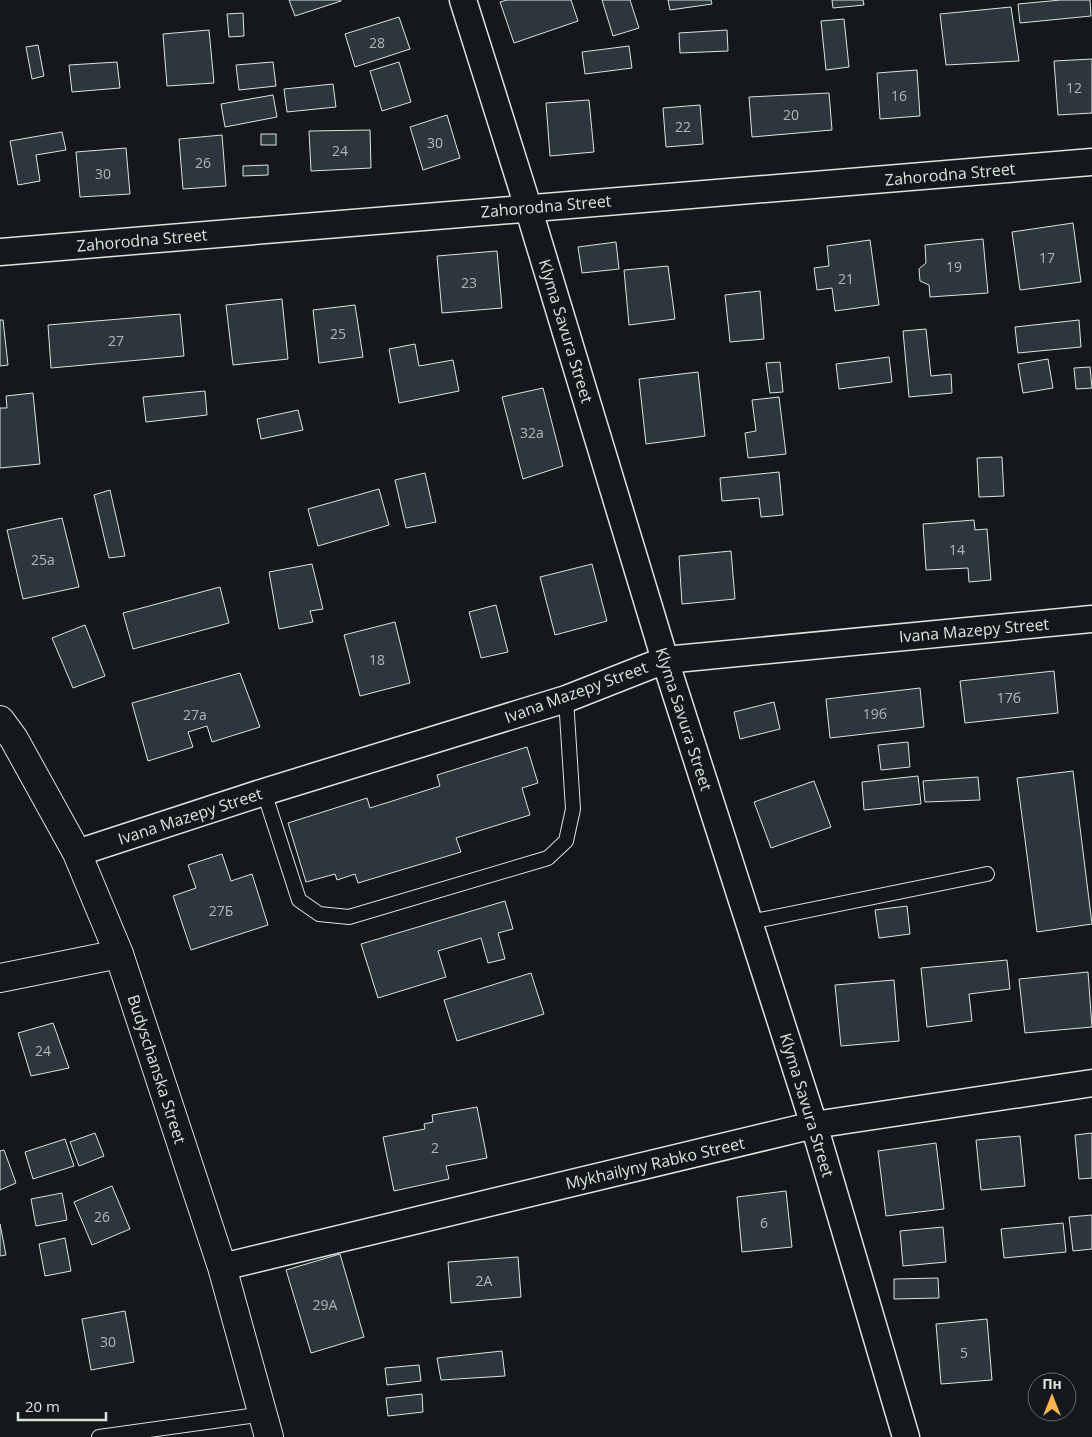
<svg xmlns="http://www.w3.org/2000/svg" width="1092" height="1437" viewBox="0 0 1092 1437" font-family="'Open Sans',sans-serif">
  <style>
    .building { fill: #2c363c; stroke: #d8e6dc }
    .lines { fill: none; stroke-linecap: round; stroke-linejoin: round }
    .lane-casing { stroke: #d8e6dc; stroke-width: 16 }
    .street-casing { stroke: #d8e6dc; stroke-width: 29 }
    .secondary-casing { stroke: #d8e6dc; stroke-width: 30 }
    .lane { stroke: #14181c; stroke-width: 14 }
    .street { stroke: #14181c; stroke-width: 26 }
    .secondary { stroke: #14181c; stroke-width: 28 }
    .labels { text-anchor: middle; dominant-baseline: central; stroke-width: 4; stroke-linejoin: round; paint-order: stroke }
    .number-label { font-size: 14px; fill: #adbab4 }
    .street-label { font-size: 16px; fill: #d8e6dc; stroke: #14181c }
  </style>
  <rect width="100%" height="100%" fill="#14181c"/>
  <g class="building">
    <polygon points="289,0 341,0 341,1 295,16"/>
    <polygon points="507,0 571,0 578,21 514,43 500,2"/>
    <polygon points="602,0 630,0 639,28 613,36"/>
    <polygon points="668,0 711,0 712,4 670,10"/>
    <polygon points="832,0 863,0 864,5 833,8"/>
    <polygon points="1061,0 1090,0 1091,16 1020,23 1018,4"/>
    <polygon points="1011,7 1019,61 946,65 940,14"/>
    <polygon points="243,13 244,36 229,37 227,14"/>
    <polygon points="399,17 410,49 355,67 345,34"/>
    <polygon points="844,19 849,67 826,70 821,21"/>
    <polygon points="209,30 214,83 167,86 163,34"/>
    <polygon points="727,30 728,51 680,53 679,33"/>
    <polygon points="38,45 44,76 32,79 26,47"/>
    <polygon points="629,46 632,68 585,74 582,52"/>
    <polygon points="1092,59 1092,113 1058,115 1054,61"/>
    <polygon points="117,62 120,88 72,92 69,65"/>
    <polygon points="273,62 276,86 239,90 236,65"/>
    <polygon points="399,62 411,102 382,111 370,71"/>
    <polygon points="917,70 920,116 880,119 877,73"/>
    <polygon points="333,84 336,107 287,112 284,89"/>
    <polygon points="829,93 832,130 752,137 749,97"/>
    <polygon points="273,95 277,117 225,127 221,104"/>
    <polygon points="589,100 594,152 550,156 546,103"/>
    <polygon points="700,105 703,144 666,147 663,108"/>
    <polygon points="447,115 460,158 423,170 410,127"/>
    <polygon points="370,130 371,168 311,171 309,131"/>
    <polygon points="62,132 66,150 36,155 40,181 18,185 10,141"/>
    <rect x="261" y="134" width="15" height="11"/>
    <polygon points="222,135 226,186 183,189 179,139"/>
    <polygon points="126,148 130,194 80,197 76,152"/>
    <polygon points="268,165 268,175 243,176 243,166"/>
    <polygon points="1073,223 1081,282 1020,290 1012,232"/>
    <polygon points="983,239 988,293 930,297 929,285 920,281 919,269 926,263 925,245"/>
    <polygon points="870,240 879,305 835,311 832,288 817,290 814,268 829,266 827,246"/>
    <polygon points="616,242 619,269 582,273 578,247"/>
    <polygon points="497,251 502,308 442,313 437,256"/>
    <polygon points="668,266 675,319 629,325 624,270"/>
    <polygon points="760,291 764,339 730,342 725,295"/>
    <polygon points="282,299 288,359 233,365 226,305"/>
    <polygon points="355,305 363,357 319,363 313,310"/>
    <polygon points="180,314 184,356 51,368 48,325"/>
    <polygon points="0,320 3,320 8,365 0,366"/>
    <polygon points="1079,320 1081,347 1018,353 1015,327"/>
    <polygon points="926,329 931,376 951,374 952,393 909,397 903,331"/>
    <polygon points="415,344 419,366 453,360 459,391 399,403 389,349"/>
    <polygon points="889,357 892,382 839,389 836,364"/>
    <polygon points="1048,359 1053,388 1023,393 1018,364"/>
    <polygon points="780,362 783,392 770,393 766,363"/>
    <polygon points="1090,367 1092,388 1076,389 1074,368"/>
    <polygon points="698,372 705,436 646,444 639,379"/>
    <polygon points="543,388 563,466 523,479 502,397"/>
    <polygon points="205,391 207,415 146,422 143,397"/>
    <polygon points="33,393 40,464 0,468 0,408 7,408 6,396"/>
    <polygon points="779,397 786,454 748,458 745,433 756,431 752,400"/>
    <polygon points="298,410 303,430 261,439 257,419"/>
    <polygon points="1002,457 1004,496 979,497 977,458"/>
    <polygon points="779,472 783,515 761,517 759,498 722,501 720,478"/>
    <polygon points="425,473 436,522 406,528 395,480"/>
    <polygon points="379,489 389,525 318,546 308,509"/>
    <polygon points="110,490 125,556 109,558 94,495"/>
    <polygon points="62,518 79,587 23,599 7,530"/>
    <polygon points="974,520 975,530 987,529 991,580 969,582 968,568 926,570 923,524"/>
    <polygon points="731,551 735,599 682,604 679,556"/>
    <polygon points="312,564 323,609 310,611 313,622 279,629 269,572"/>
    <polygon points="592,564 607,621 555,635 540,577"/>
    <polygon points="220,587 229,623 133,649 123,613"/>
    <polygon points="496,605 508,652 481,658 469,612"/>
    <polygon points="395,622 410,683 360,696 344,635"/>
    <polygon points="85,625 105,676 73,688 52,638"/>
    <polygon points="1054,671 1058,713 965,723 960,681"/>
    <polygon points="240,673 260,727 212,742 207,726 188,732 193,747 148,761 132,703"/>
    <polygon points="920,688 924,727 830,738 826,699"/>
    <polygon points="774,702 780,729 740,739 734,712"/>
    <polygon points="908,742 910,767 881,770 878,745"/>
    <polygon points="527,747 538,783 522,788 530,815 456,838 461,852 358,883 355,874 337,880 335,874 306,882 288,823 367,798 370,808 440,786 437,775"/>
    <polygon points="1073,771 1092,924 1037,932 1017,778"/>
    <polygon points="918,776 921,804 864,810 862,782"/>
    <polygon points="978,777 980,800 925,802 923,781"/>
    <polygon points="814,781 831,827 771,848 754,802"/>
    <polygon points="222,854 231,881 252,874 268,925 191,950 173,896 196,888 188,865"/>
    <polygon points="505,901 513,929 498,933 505,959 488,963 481,938 438,951 446,977 378,998 361,944"/>
    <polygon points="907,906 910,934 879,938 875,910"/>
    <polygon points="1007,960 1010,989 969,994 972,1021 927,1027 921,968"/>
    <polygon points="1088,972 1092,1027 1025,1033 1019,979"/>
    <polygon points="531,973 544,1014 457,1041 444,1000"/>
    <polygon points="894,980 899,1041 841,1046 835,985"/>
    <polygon points="53,1023 69,1068 31,1076 18,1033"/>
    <polygon points="477,1107 487,1158 446,1166 449,1179 394,1191 383,1137 425,1129 424,1124 433,1122 432,1115"/>
    <polygon points="95,1133 104,1156 79,1166 70,1142"/>
    <polygon points="1092,1133 1092,1178 1079,1179 1075,1135"/>
    <polygon points="1020,1136 1025,1186 981,1190 976,1140"/>
    <polygon points="65,1139 74,1166 33,1179 25,1152"/>
    <polygon points="936,1143 944,1209 886,1216 878,1151"/>
    <polygon points="4,1150 16,1183 0,1190 0,1151"/>
    <polygon points="112,1186 130,1229 92,1245 74,1202"/>
    <polygon points="786,1191 792,1247 742,1252 737,1197"/>
    <polygon points="62,1193 67,1220 36,1226 31,1199"/>
    <polygon points="1092,1215 1092,1249 1073,1251 1069,1217"/>
    <polygon points="1063,1223 1066,1252 1004,1258 1001,1229"/>
    <polygon points="0,1224 6,1255 0,1256"/>
    <polygon points="943,1227 946,1262 903,1266 900,1231"/>
    <polygon points="65,1238 71,1271 45,1276 39,1244"/>
    <polygon points="340,1254 364,1337 311,1353 286,1270"/>
    <polygon points="518,1257 521,1297 451,1303 448,1262"/>
    <polygon points="938,1278 939,1298 894,1299 894,1279"/>
    <polygon points="125,1311 134,1362 91,1370 82,1319"/>
    <polygon points="987,1319 992,1380 941,1384 936,1324"/>
    <polygon points="502,1351 505,1376 441,1380 437,1358"/>
    <polygon points="419,1365 421,1381 387,1385 385,1368"/>
    <polygon points="422,1394 423,1412 388,1416 386,1398"/>
  </g>
  <g class="lines">
    <g class="lane-casing">
      <g id="lane">
        <polyline points="264,792 299,900 319,914 349,917 548,858 566,841 573,809 566,699"/>
        <polyline points="750,922 987,874"/>
        <polyline points="99,1437 264,1414"/>
      </g>
    </g>
    <g class="street-casing">
      <g id="street">
        <polyline points="463,0 528,207 665,660 814,1125 906,1437"/>
        <polyline points="0,252 1092,162"/>
        <polyline points="77,853 264,792 566,699 665,660 1092,619"/>
        <polyline points="222,1267 814,1125 1092,1083"/>
      </g>
    </g>
    <g class="secondary-casing">
      <g id="secondary">
        <polyline points="0,720 14,739 77,853 119,954 222,1267 269,1437"/>
        <polyline points="0,978 119,954"/>
      </g>
    </g>
    <use href="#lane" class="lane"/>
    <use href="#street" class="street"/>
    <use href="#secondary" class="secondary"/>
  </g>
  <g class="labels">
    <g class="number-label">
      <text x="377" y="42">28</text>
      <text x="1074" y="87">12</text>
      <text x="899" y="95">16</text>
      <text x="791" y="114">20</text>
      <text x="683" y="126">22</text>
      <text x="435" y="142">30</text>
      <text x="340" y="150">24</text>
      <text x="203" y="162">26</text>
      <text x="103" y="173">30</text>
      <text x="1047" y="257">17</text>
      <text x="954" y="266">19</text>
      <text x="846" y="278">21</text>
      <text x="469" y="282">23</text>
      <text x="338" y="333">25</text>
      <text x="116" y="340">27</text>
      <text x="532" y="432">32а</text>
      <text x="957" y="549">14</text>
      <text x="43" y="559">25а</text>
      <text x="377" y="659">18</text>
      <text x="1009" y="697">17б</text>
      <text x="875" y="713">19б</text>
      <text x="195" y="714">27а</text>
      <text x="221" y="910">27Б</text>
      <text x="43" y="1050">24</text>
      <text x="435" y="1147">2</text>
      <text x="102" y="1216">26</text>
      <text x="764" y="1222">6</text>
      <text x="484" y="1280">2А</text>
      <text x="325" y="1304">29А</text>
      <text x="108" y="1341">30</text>
      <text x="964" y="1352">5</text>
    </g>
    <g class="street-label">
      <text transform="translate(950 174) rotate(-5)">Zahorodna Street</text>
      <text transform="translate(546 206) rotate(-5)">Zahorodna Street</text>
      <text transform="translate(142 240) rotate(-5)">Zahorodna Street</text>
      <text transform="translate(566 331) rotate(73)">Klyma Savura Street</text>
      <text transform="translate(974 630) rotate(-5)">Ivana Mazepy Street</text>
      <text transform="translate(576 692) rotate(-20)">Ivana Mazepy Street</text>
      <text transform="translate(684 719) rotate(72)">Klyma Savura Street</text>
      <text transform="translate(190 816) rotate(-18)">Ivana Mazepy Street</text>
      <text transform="translate(157 1069) rotate(72)">Budyschanska Street</text>
      <text transform="translate(807 1105) rotate(73)">Klyma Savura Street</text>
      <text transform="translate(655 1163) rotate(-13)">Mykhailyny Rabko Street</text>
    </g>
  </g>
  <g transform="translate(1052 1397)"><circle r="24" fill="#14181c" stroke="#626a69"/>
  <path d="M0-4L9 19L0 12L-9 19Z" fill="#ffb74d"/>
  <text y="-8" font-size="14" font-weight="bold" text-anchor="middle" fill="#d8e6dc">Пн</text>
  </g>
  <path d="M18 1412v8h88v-8" fill="none" stroke="#d8e6dc" stroke-width="2.5"/>
  <text x="25" y="1412" font-size="15" fill="#d8e6dc" stroke="#14181c" stroke-width="4" paint-order="stroke">20 m</text>
</svg>
